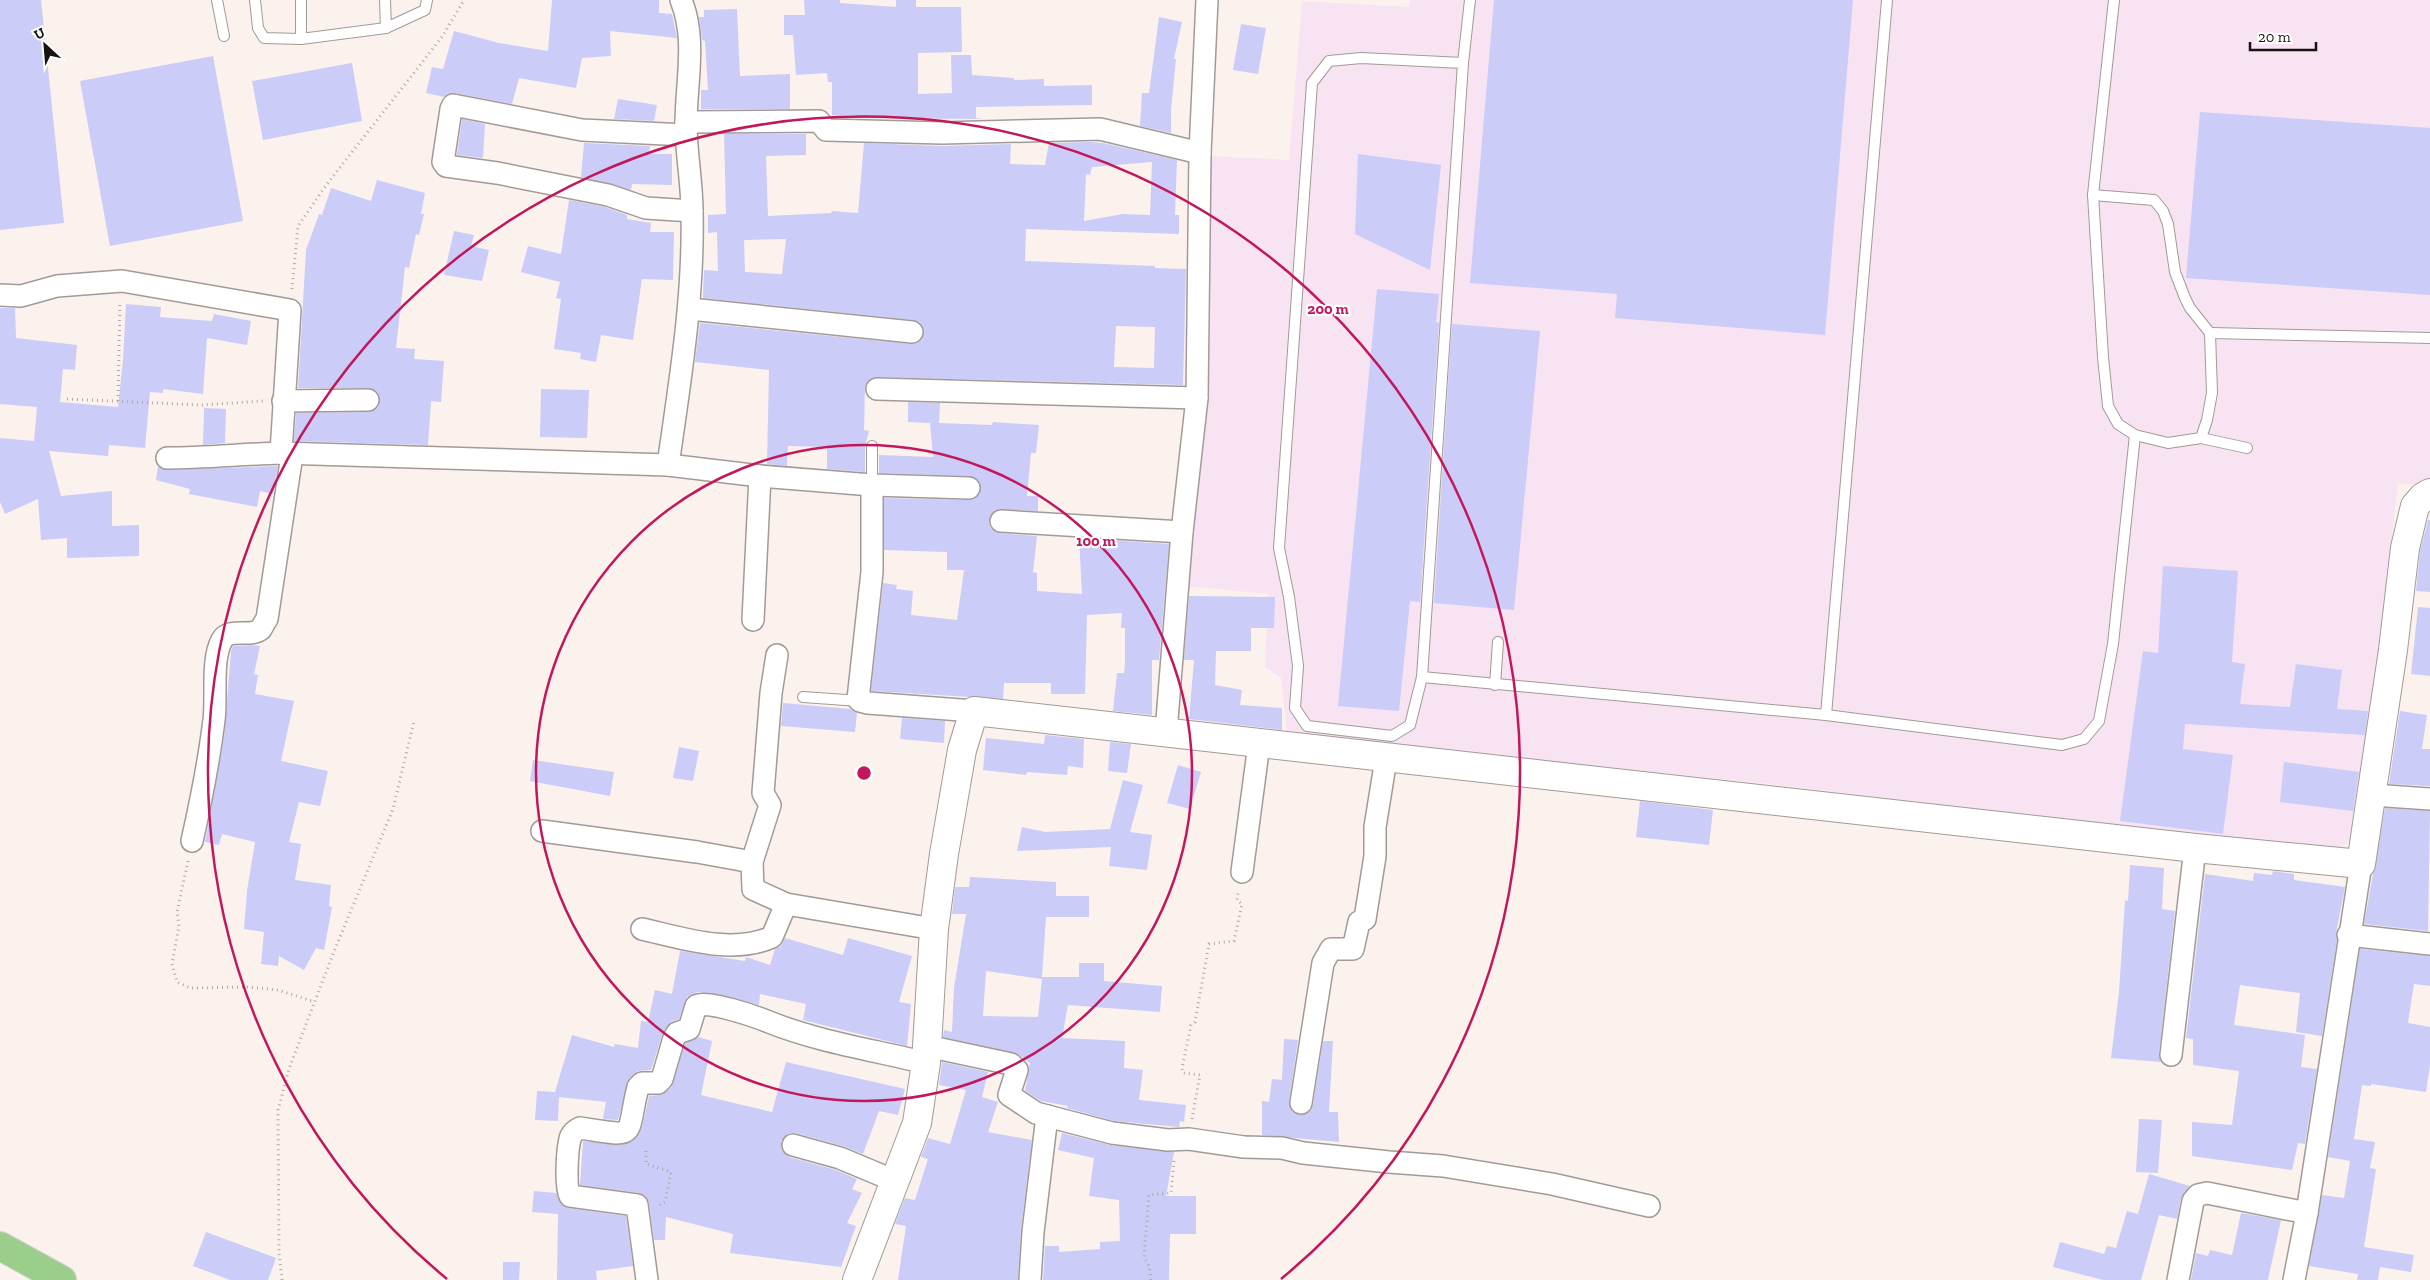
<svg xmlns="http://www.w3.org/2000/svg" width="2430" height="1280" viewBox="0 0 2430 1280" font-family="'Zilla Slab',serif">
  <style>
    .industrial { fill: #f8e3f2 }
    .building { fill: #cbccf7; fill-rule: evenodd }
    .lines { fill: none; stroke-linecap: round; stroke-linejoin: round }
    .lane-casing { stroke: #a29a97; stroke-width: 12 }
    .street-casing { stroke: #a29a97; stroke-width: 24 }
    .secondary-casing { stroke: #a29a97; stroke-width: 30 }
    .highway-casing { stroke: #d0d0d0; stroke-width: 30 }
    .path { stroke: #b1a9a6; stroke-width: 3; stroke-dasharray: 1 4; stroke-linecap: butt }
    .lane { stroke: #fff; stroke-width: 10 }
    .street { stroke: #fff; stroke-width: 21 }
    .secondary { stroke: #fff; stroke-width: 28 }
    .highway { stroke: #9cce8b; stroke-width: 28 }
    .ring { fill: none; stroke: #c2185b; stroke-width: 2.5 }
    .centre { fill: #c2185b; stroke: #fff; stroke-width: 2.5 }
    .ring-label { font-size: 15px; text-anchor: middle; font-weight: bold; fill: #c2185b; stroke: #fff; stroke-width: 4.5; stroke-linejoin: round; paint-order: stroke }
  </style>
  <rect width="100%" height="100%" fill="#fbf2ee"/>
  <polygon class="industrial" points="1410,0 2430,0 2430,485 2398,484 2358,828 2347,843 2335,851 2230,840 1796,787 1287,733 1281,678 1265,667 1268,594 1187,586 1209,397 1210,156 1289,160 1302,1 1409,7"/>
  <g class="building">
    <polygon points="0,0 41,0 64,223 0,230"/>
    <polygon points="552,0 659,0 659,13 672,14 677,38 610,31 611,56 582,58 576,88 519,78 512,104 455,93 448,94 444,97 426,93 432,67 443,69 454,31 499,43 548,51"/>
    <polygon points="804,0 840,0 840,3 896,7 896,0 916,0 916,7 961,7 962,52 918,53 918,94 952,93 951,55 971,55 972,75 1014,78 1014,80 1044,79 1044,86 1092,85 1092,105 976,107 976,118 984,119 855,118 855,115 832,115 832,82 828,82 827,73 796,75 793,35 784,35 784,15 805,15"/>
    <polygon points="1494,0 1853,0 1825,335 1615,318 1617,294 1470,283"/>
    <polygon points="737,9 740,76 790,74 790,109 701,109 701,90 708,90 705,41 702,40 699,17 704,17 704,10"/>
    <polygon points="1159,17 1182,22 1174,59 1176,59 1171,110 1171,133 1140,126 1142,93 1149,93"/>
    <polygon points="1241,24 1266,28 1258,74 1233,70"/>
    <polygon points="213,56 243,221 110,246 80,81"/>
    <polygon points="352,63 362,121 263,140 252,81"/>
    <polygon points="618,99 657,105 654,121 614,119"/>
    <polygon points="2200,112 2430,128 2430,295 2186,278"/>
    <polygon points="462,119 485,124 483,158 457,155"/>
    <path d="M724,134H806V155L766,156L768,216L831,213L832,211L858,213L864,143L942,146L1011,144L1010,164L1045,165L1049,143L1089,142L1103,143L1177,160L1175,215H1179V234L1026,229L1025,261L1155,266V268L1186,269L1183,385L877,377L871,378L865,386L864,430L869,431L865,446V472L827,469V447L788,446L787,466L767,464L769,370L695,362L700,323L911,344L922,340L924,333L920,322L913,320L703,298L704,270L718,271L717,232L708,233V215L726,214ZM1152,162L1150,215L1123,214L1084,221L1086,174L1090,175L1092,167ZM786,239L782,274L745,272L744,240ZM1116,326L1155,327L1154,368L1114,367Z"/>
    <polygon points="584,143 650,146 649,154 672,154 672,185 632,184 631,190 581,177"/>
    <polygon points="1358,154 1441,165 1430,270 1355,234"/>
    <polygon points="377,180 425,193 421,214 424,214 419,235 416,234 409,268 405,267 396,348 415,349 414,359 444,361 441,402 431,401 428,445 294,441 296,413 368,412 375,410 379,406 378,393 368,388 298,388 306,250 319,214 322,215 331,188 371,201"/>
    <polygon points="569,200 605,207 627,215 627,219 651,223 650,232 674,232 673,280 642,279 633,340 601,335 596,362 580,359 581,353 554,349 561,299 556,298 560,282 521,272 528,246 561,254"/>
    <polygon points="454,231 474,235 471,246 489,250 482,281 444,275"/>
    <polygon points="1377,289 1439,294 1436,322 1439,323 1420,602 1410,601 1399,711 1338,706"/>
    <polygon points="126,304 161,307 160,317 212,321 214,314 251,321 247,345 207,338 203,394 163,389 163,393 150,392 145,448 109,445 108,456 49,451 61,496 112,491 112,526 139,525 139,556 67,558 67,538 41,540 38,499 5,514 0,502 0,438 34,441 37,407 0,404 0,308 15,308 16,338 77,345 75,370 63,369 60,402 118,407 123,360"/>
    <polygon points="1452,324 1540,331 1514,610 1434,603"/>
    <polygon points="541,389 589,390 587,438 540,437"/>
    <polygon points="908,402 940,403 939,423 992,425 993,422 1039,425 1036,453 1031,453 1027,496 1038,496 1038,511 996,510 990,515 989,521 990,527 1000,533 1037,536 1033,572 1037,573 1037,591 1082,594 1079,538 1169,544 1159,660 1152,660 1152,715 1113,711 1117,673 1124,673 1125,663 1125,628 1121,628 1122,613 1087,615 1085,694 1051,694 1051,683 1004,683 1003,699 871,691 883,583 897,585 896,589 913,591 911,615 957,620 964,570 947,570 947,552 884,550 884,498 969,500 975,499 981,489 980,482 969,476 879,473 879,455 933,457 930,423 908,422"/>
    <polygon points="204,408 226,409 225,443 203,445"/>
    <polygon points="158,466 167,470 278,466 273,494 260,491 257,507 189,494 190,489 156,480"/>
    <polygon points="2428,520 2430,520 2430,592 2416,591 2420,551"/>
    <polygon points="2163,566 2238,571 2232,662 2245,664 2240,704 2290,707 2296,664 2342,670 2337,709 2368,711 2365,735 2185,724 2183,749 2233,755 2223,834 2120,821 2143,651 2158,653"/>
    <polygon points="1189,596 1275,597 1274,628 1251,628 1251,651 1216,651 1215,685 1242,690 1240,705 1282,708 1282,730 1189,719 1194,660 1184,660"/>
    <polygon points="2418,607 2430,608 2430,676 2411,674"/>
    <polygon points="253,645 260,646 254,674 258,675 255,694 294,701 281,761 328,771 320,806 299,802 289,842 301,844 295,880 331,885 329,906 332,907 324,950 316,948 304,970 279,956 278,966 261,964 264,932 244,929 247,891 255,842 222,834 219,845 205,842 224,737 231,652 233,646"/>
    <polygon points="783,703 850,709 857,713 855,732 781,726"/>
    <polygon points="2400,711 2427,715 2422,749 2430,749 2430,786 2389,784"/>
    <polygon points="902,718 945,721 944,743 900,739"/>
    <polygon points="1045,735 1084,739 1083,768 1068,766 1067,775 1027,772 1026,775 983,770 986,738 1044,744"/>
    <polygon points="1110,742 1131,744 1127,773 1108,771"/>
    <polygon points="679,747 699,751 693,781 673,778"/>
    <polygon points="533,760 614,772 610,796 530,781"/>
    <polygon points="2284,762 2359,772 2353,811 2280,802"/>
    <polygon points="1178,765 1201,772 1190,809 1167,803"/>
    <polygon points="1123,780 1143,785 1130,832 1152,835 1147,870 1109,866 1111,847 1017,851 1022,827 1045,832 1110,829"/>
    <polygon points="1640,801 1713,810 1709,845 1636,837"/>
    <polygon points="2385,808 2430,811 2428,931 2364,924"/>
    <polygon points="2130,865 2164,868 2162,909 2175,911 2159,1054 2161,1062 2111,1058 2119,992 2125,900 2128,901"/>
    <polygon points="2273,871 2294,874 2294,880 2345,887 2336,933 2337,940 2322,1036 2296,1032 2300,993 2240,985 2234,1025 2305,1035 2301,1067 2317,1069 2305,1144 2298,1143 2292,1170 2192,1156 2192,1122 2232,1125 2239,1071 2193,1065 2193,1039 2186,1038 2205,874 2253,881 2254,873 2272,875"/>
    <path d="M970,877L1056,882V896H1089V917H1046L1042,977H1079V963H1104V981L1162,986L1160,1012L1068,1005L1062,1038L1125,1041L1124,1068L1143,1070L1139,1100L1186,1105L1184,1122L1180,1121L1179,1127L1114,1121L1067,1108L1068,1106L1041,1101L1025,1091L1030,1063L1019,1055L943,1037L944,1030L952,1032L954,988L966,914H952L955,887H969ZM986,971L1042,979L1038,1017L983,1016Z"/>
    <polygon points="785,938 843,955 848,938 912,956 899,1002 911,1004 907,1046 803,1020 806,1004 760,994 759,1005 723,995 698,992 687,997 679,1019 672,1021 663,1032 651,1070 638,1071 629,1079 618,1120 603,1119 606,1102 559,1097 558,1121 535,1120 537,1091 555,1092 572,1035 614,1047 615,1044 638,1048 641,1021 648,1022 655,990 672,994 680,951 745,961 746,957 770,965 775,949 781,946"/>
    <polygon points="2360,949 2430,956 2430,986 2414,984 2408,1023 2430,1027 2430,1065 2426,1092 2371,1084 2371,1086 2362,1085 2354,1139 2375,1142 2370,1168 2376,1169 2364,1247 2414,1255 2411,1272 2380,1267 2378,1280 2357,1280 2358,1274 2309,1266 2322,1195 2344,1198 2350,1161 2328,1157"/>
    <polygon points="698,1037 712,1041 701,1095 721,1100 772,1112 786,1062 905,1089 898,1115 879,1111 863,1154 843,1146 796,1133 789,1133 781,1141 781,1149 789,1157 836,1170 857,1179 852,1189 862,1193 847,1223 856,1226 841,1267 730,1253 733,1234 666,1217 665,1240 654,1240 649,1203 645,1196 639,1193 580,1185 583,1141 621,1145 637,1137 642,1128 649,1096 659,1095 671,1088 685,1043"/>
    <polygon points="1284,1039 1298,1040 1289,1102 1293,1112 1300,1115 1310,1111 1313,1105 1323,1041 1333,1041 1329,1112 1338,1112 1339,1142 1262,1135 1262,1101 1269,1102 1272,1079 1282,1080"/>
    <polygon points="942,1062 988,1072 982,1097 998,1102 988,1132 1032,1140 1021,1230 1018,1280 898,1280 906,1226 895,1224 905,1198 915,1200 928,1159 921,1157 928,1138 950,1144 966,1090 939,1085"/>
    <polygon points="2139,1119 2162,1120 2158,1173 2136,1172"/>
    <polygon points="1062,1133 1110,1145 1174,1152 1166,1196 1196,1196 1196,1234 1170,1234 1169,1280 1043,1280 1045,1246 1059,1246 1059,1252 1100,1249 1100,1242 1120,1241 1119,1200 1089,1196 1094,1158 1058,1150"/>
    <polygon points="2149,1174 2190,1186 2181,1198 2177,1219 2159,1215 2141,1280 2103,1280 2053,1267 2060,1242 2104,1254 2107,1246 2116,1248 2127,1211 2138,1214"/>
    <polygon points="534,1191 556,1193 562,1205 568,1208 626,1216 633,1266 596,1271 597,1280 557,1280 558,1214 532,1212"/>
    <polygon points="2241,1213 2281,1220 2268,1280 2191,1280 2196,1253 2208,1256 2210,1250 2232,1255"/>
    <polygon points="206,1232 276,1258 268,1280 230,1280 193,1266"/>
    <polygon points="503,1262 520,1262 519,1280 503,1280"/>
  </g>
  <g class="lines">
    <g class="lane-casing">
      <g id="lane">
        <polyline points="217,0 224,36"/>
        <polyline points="255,0 258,28 264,38 301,39 386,28 425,10 427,0"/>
        <polyline points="301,0 301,39"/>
        <polyline points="385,0 386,28"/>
        <polyline points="1463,63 1422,677 1410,725 1392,736 1307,726 1295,708 1298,666 1289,597 1279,548 1312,83 1329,61 1361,58 1463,63 1470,0"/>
        <polyline points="2093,195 2154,200 2163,211 2168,224 2175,272 2185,298 2190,308 2210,333 2212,393 2207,420 2201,438 2168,443 2135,435"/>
        <polyline points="2210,333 2430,338"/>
        <polyline points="2201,438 2247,448"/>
        <polyline points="872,446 872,485"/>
        <polyline points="1422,677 1826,715 1887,0"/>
        <polyline points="1495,685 1498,642"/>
        <polyline points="803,697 860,701"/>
        <polyline points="1826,715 2062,745 2084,739 2099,721 2113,644 2135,435 2118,424 2108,406 2103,357 2093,195 2114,0"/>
      </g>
    </g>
    <g class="street-casing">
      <g id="street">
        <polyline points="686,122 819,121 826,130 942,133 1100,129 1200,153"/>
        <polyline points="686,135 582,130 453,105 451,109 443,162 446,166 497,173 608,195 646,208 692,211"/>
        <polyline points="0,295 21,296 57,286 122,281 290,310 281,453"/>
        <polyline points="690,309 912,332"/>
        <polyline points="877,389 1197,398"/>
        <polyline points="283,401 368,400"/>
        <path d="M167,458C205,458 243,454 281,453L668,465L760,476L872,485L969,488"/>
        <path d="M668,465C680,381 694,297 692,212C692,182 686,153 686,124C686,83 697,39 681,0"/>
        <polyline points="872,485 872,572 858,699 860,701 868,703 974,711"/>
        <polyline points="1001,521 1182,532"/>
        <polyline points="753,620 760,476"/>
        <polyline points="777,655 771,693 763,793 770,805 752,862 753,889 786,904 934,929"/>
        <polyline points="1166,732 1182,532 1197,398 1200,153 1207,0"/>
        <polyline points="2372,795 2430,799"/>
        <polyline points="542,831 697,852 752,862"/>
        <path d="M192,841C201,801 209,761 214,720C217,698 211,659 222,640C229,627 251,638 261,629C263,626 265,621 267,619L292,455"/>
        <polyline points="1242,872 1259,744"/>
        <path d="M642,929C682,938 732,955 772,937L786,904"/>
        <polyline points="2348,935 2430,944"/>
        <polyline points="927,1046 1011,1064 1017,1070 1009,1095 1036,1113 1112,1133 1168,1140 1189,1139 1244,1147 1282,1148 1303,1153 1389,1162 1443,1166 1552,1184 1649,1206"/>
        <polyline points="2171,1055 2195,848"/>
        <polyline points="1301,1103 1323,963 1331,949 1353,949 1359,922 1365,919 1375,856 1375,827 1386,759"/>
        <polyline points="793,1145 840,1158 895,1181"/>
        <path d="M647,1280L637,1205L570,1196C565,1187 567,1146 571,1136C573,1132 576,1130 580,1128C640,1137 625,1139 638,1087L642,1083H658L662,1079L674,1038L677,1033L689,1029L696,1006C705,999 757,1017 769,1022C819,1042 874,1050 926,1063"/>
        <polyline points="1030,1280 1033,1232 1047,1116"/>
        <polyline points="2178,1280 2193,1201 2198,1195 2207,1193 2307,1213"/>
        <polyline points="2294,1280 2307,1213 2361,864"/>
      </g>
    </g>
    <g class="secondary-casing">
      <polyline id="secondary" points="857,1280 917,1123 926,1063 934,929 944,854 962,750 974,711 2195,848 2361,864 2393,650 2405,548 2415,506 2423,497 2430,493"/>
    </g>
    <g class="highway-casing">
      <polyline id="highway" points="0,1246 62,1280"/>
    </g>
    <g class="path">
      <polyline points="292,289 298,226 327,184 442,37 464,0"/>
      <polyline points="67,399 201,405 263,401"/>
      <polyline points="118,401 120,302"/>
      <polyline points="188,861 177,912 179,926 172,964 177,982 190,988 247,987 278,990 315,1002"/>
      <polyline points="1192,1119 1200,1075 1183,1073 1182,1068 1191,1025 1195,1022 1209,944 1234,941 1242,904 1237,900 1238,893"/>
      <polyline points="646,1151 646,1164 671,1172 665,1202 658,1206"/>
      <polyline points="282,1280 279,1252 278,1110 289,1069 333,954 393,809 414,721"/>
      <polyline points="1151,1280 1149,1266 1144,1257 1149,1195 1171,1193 1174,1160"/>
    </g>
    <use href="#lane" class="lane"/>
    <use href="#street" class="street"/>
    <use href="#secondary" class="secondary"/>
    <use href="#highway" class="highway"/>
  </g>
  <g class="ring">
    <circle cx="864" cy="773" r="328"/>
    <path d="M447 1279A656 656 0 1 1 1281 1279"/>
  </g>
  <circle cx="864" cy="773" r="8" class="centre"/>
  <g class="ring-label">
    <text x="1328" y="314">200 m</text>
    <text x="1096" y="546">100 m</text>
  </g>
  <g transform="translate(45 45) rotate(334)" stroke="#ffffff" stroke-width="4" paint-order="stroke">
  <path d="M0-4L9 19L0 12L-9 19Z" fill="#161312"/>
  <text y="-8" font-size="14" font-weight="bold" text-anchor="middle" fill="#161312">U</text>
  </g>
  <path d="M2250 42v8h66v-8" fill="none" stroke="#161312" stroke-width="2.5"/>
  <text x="2258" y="42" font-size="15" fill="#161312" stroke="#ffffff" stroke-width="4" paint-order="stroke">20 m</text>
</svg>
